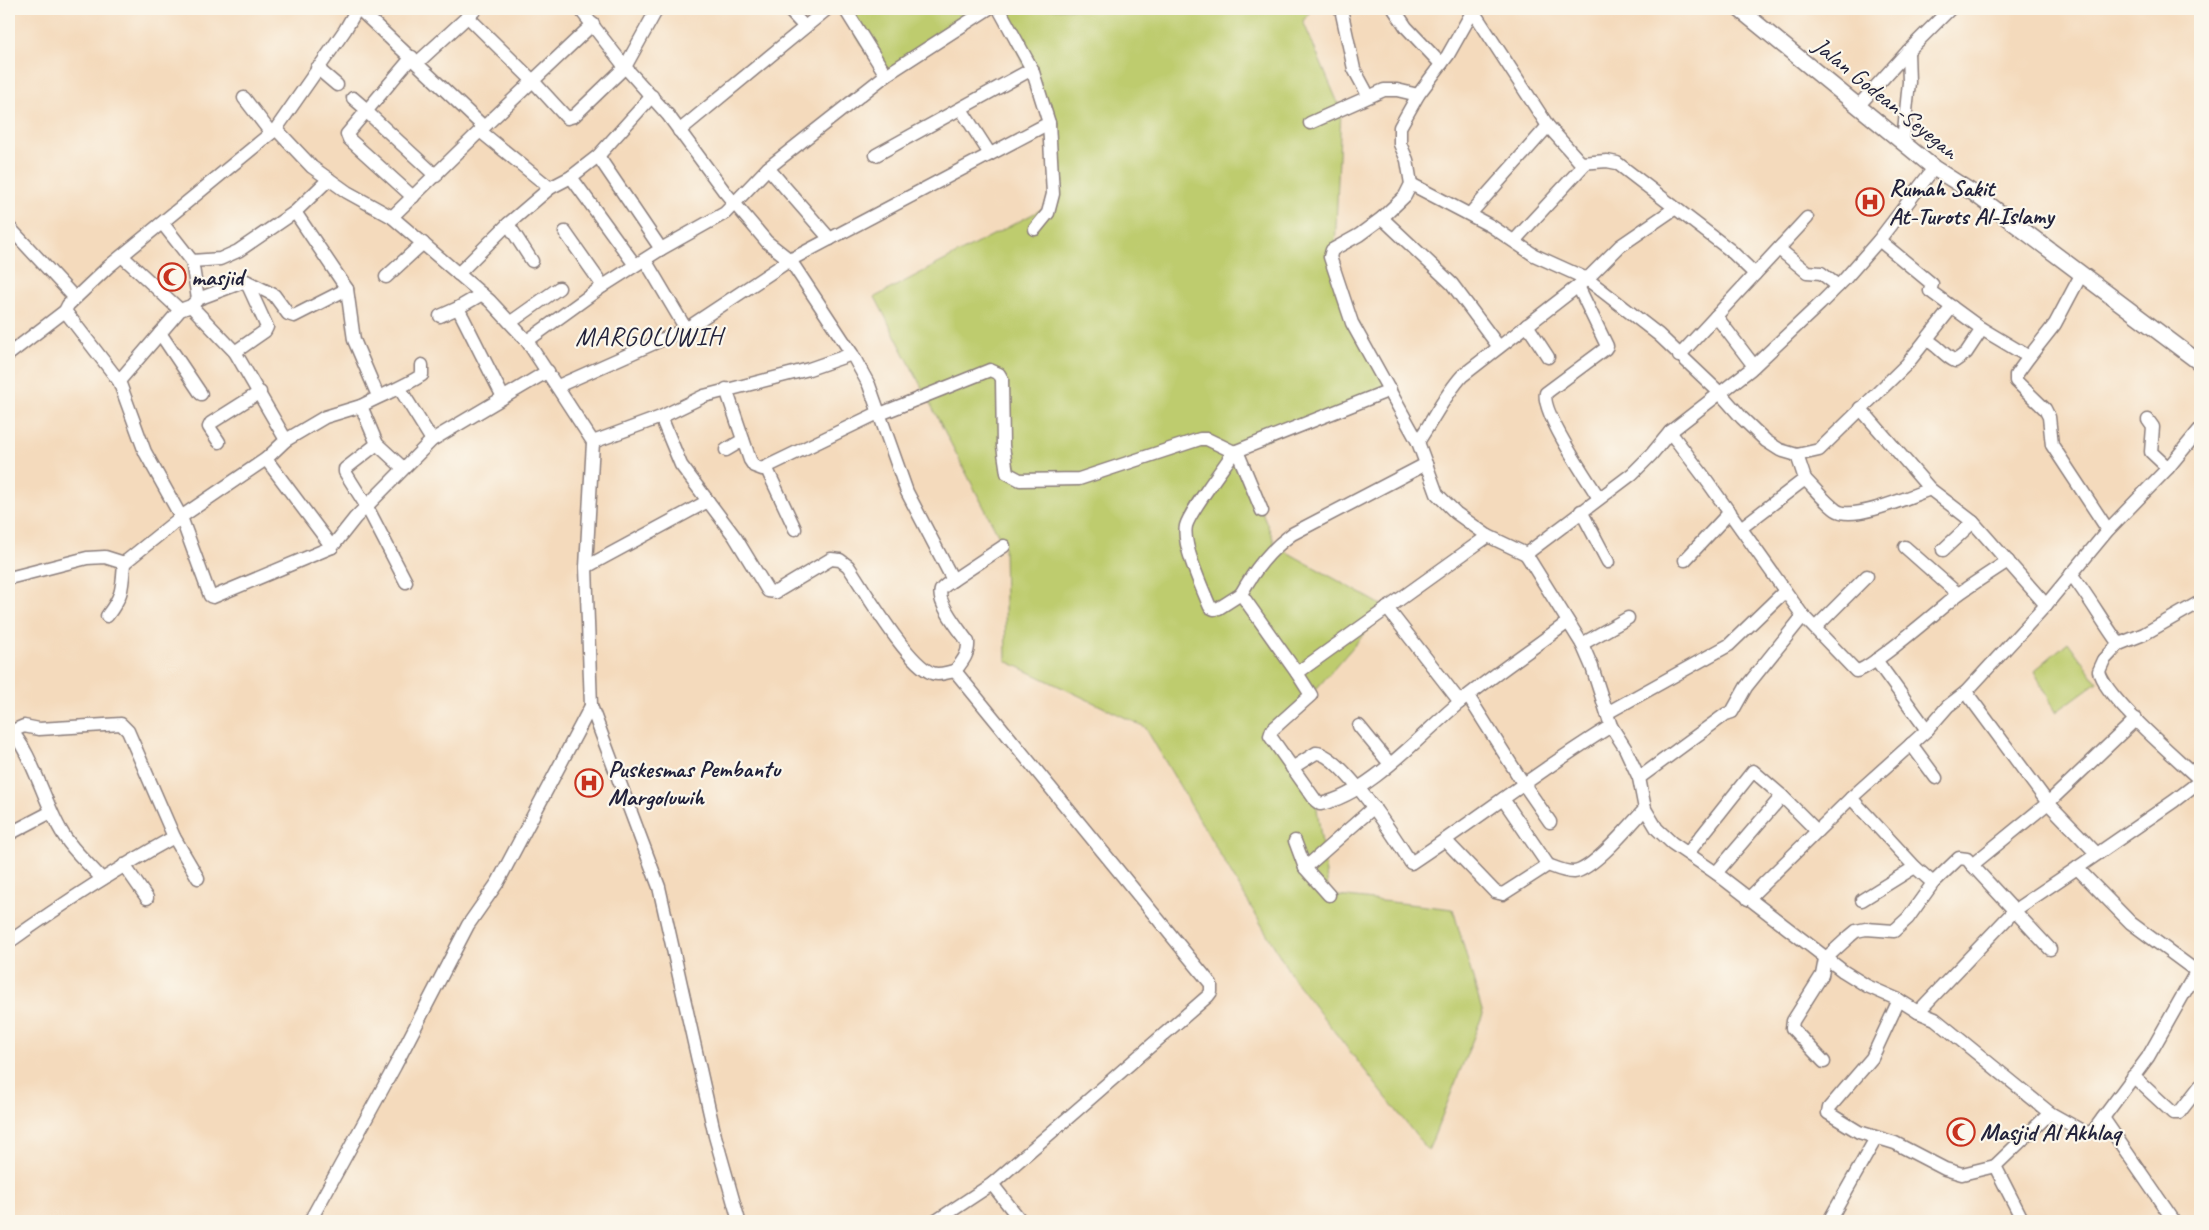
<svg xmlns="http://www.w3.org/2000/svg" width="2209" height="1230" viewBox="0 0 2209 1230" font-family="Caveat,sans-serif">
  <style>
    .green { fill: #becc6e; stroke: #707754 }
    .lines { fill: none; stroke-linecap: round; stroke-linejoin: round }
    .minor-casing { stroke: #8b7e7c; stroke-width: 15 }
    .major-casing { stroke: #8b7e7c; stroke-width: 18 }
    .minor { stroke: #fff; stroke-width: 12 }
    .major { stroke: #fff; stroke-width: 15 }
    .labels { text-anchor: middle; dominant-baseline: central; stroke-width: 4.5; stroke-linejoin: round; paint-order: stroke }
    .street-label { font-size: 24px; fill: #22223b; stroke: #fbf7ec }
    .poi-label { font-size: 24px; font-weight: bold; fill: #22223b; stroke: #fbf7ec; text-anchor: start }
    .quarter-label { font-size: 26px; letter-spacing: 1px; fill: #22223b; stroke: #fbf7ec }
  </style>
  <rect width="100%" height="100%" fill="#fbf7ec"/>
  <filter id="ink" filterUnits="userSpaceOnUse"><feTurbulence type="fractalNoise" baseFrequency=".02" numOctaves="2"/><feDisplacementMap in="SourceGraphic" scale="10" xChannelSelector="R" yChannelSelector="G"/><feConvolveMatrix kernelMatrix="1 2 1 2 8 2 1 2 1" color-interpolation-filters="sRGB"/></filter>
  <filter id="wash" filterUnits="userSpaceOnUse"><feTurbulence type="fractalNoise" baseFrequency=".0096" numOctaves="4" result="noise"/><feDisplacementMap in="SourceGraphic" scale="20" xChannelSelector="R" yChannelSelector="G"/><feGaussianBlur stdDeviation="1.12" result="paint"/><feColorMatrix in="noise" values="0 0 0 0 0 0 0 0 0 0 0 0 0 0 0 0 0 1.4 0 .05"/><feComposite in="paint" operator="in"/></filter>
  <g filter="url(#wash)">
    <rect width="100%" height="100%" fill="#f4dabc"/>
    <g class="green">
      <polygon points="839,9 988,9 883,77"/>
      <polygon points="999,9 1312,9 1303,21 1341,110 1334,273 1390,390 1237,451 1276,546 1387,608 1311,695 1272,730 1316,801 1329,895 1453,909 1483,1014 1428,1151 1294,980 1145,727 1006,661 1004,546 875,297 1052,204 1049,123"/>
      <polygon points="2068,642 2097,682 2056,712 2034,671"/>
    </g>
  </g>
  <g filter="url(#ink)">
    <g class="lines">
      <g class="minor-casing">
        <g id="minor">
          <polyline points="359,9 484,127"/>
          <polyline points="580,9 625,67 668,115 724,191 767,242 790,260 852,354 809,369 704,396 661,417 593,442"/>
          <polyline points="788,9 805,27"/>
          <polyline points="1341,9 1354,69 1368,95"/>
          <polyline points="1394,9 1406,27 1441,64"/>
          <polyline points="1474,9 1448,55 1418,95 1400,127 1400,144 1407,160 1411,184 1405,196 1382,218 1359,235 1332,250 1330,257 1352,323 1418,442 1437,494 1456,513 1488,536 1526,554"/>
          <polyline points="1473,11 1548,126 1581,163 1607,161 1617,163 1730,250 1755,274"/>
          <polyline points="467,16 533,81 567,118 574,116 625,67 657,9"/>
          <polyline points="412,57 347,134 349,139 413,197"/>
          <polyline points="417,63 476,9"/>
          <polyline points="317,68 337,85"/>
          <polyline points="886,75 988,9"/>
          <polyline points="244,98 271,133"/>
          <polyline points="353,98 368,111"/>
          <polyline points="1859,105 1908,51 1950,9"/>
          <polyline points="961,109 990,154"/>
          <polyline points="367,112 436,176"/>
          <polyline points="1310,123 1384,90 1397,90 1418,95"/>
          <polyline points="276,129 312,167 347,192 392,217 490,301 527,341 593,442 586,567 591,706 659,887 715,1136 739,1221"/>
          <polyline points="480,131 550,188"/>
          <polyline points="679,131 827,9"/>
          <polyline points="1903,141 1909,82 1908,51"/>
          <polyline points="876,155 1032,69"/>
          <polyline points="598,156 661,249"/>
          <polyline points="768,168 830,239"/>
          <polyline points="1934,168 1879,240 1844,280 1820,304 1751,369 1670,432 1651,455 1632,474 1526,554 1582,644 1592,667 1611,726 1625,748 1639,778 1645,809 1657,829 1672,843 1716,873 1843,971 1867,986 1899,1000 1918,1012 1935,1019 2050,1113 1995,1166 2023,1221"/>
          <polyline points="571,177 635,265"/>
          <polyline points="1411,184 1491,226 1534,255 1587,279 1620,246 1674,209"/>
          <polyline points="295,212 347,289 354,340 378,396"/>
          <polyline points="1470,214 1548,126"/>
          <polyline points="392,217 484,127 593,24"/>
          <polyline points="1382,218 1452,284 1499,347"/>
          <polyline points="163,224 192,261 198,299 191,306 180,310 119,381 145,452 181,517 210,596 213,597 332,547 355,518 432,440 548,371"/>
          <polyline points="508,224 532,261"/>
          <polyline points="9,227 75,298"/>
          <polyline points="1035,229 1048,213 1053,194 1049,123"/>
          <polyline points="565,232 603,286"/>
          <polyline points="1879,240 1932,284 1930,291 1982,329 2029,357 2016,375 2016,381 2045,409 2049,417 2052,445 2108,530"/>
          <polyline points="1514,241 1585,164"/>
          <polyline points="1779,249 1807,272 1821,273 1838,286"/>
          <polyline points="122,256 180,310"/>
          <polyline points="645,260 686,329"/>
          <polyline points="192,261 220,259 238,251 295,212 329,179"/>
          <polyline points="458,274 508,224 550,188 571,177 598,156 652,96"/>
          <polyline points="386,277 423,243"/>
          <path d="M1578,286L1607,346L1605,349L1546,393C1540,410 1588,481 1599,498"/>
          <polyline points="198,299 246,281 274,295 288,314 294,316 347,289"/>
          <polyline points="191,306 235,352 286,440"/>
          <polyline points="458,308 503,397"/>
          <polyline points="65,311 119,381"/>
          <polyline points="440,316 458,308 482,294"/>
          <polyline points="1716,316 1754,366"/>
          <polyline points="511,322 559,288"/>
          <polyline points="1527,325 1548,357"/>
          <polyline points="160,333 201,394"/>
          <path d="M1926,340C1936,343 1944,356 1955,361L1966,353L1982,329"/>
          <polyline points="527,341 603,286 661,249 725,213 768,168 886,75 845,9"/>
          <polyline points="235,352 265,331 267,327 246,281"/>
          <polyline points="9,354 65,311 68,305 108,267 276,129 345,30 357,9"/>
          <path d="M852,354L869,385L907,492L953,580C949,583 943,586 941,590C936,602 961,632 968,642C969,654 962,662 955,671"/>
          <polyline points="1679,356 1807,218"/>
          <polyline points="2029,357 2055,324 2081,275"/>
          <polyline points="558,386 686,329 790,260 1049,123 1032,69 999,9"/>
          <polyline points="400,389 432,440"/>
          <polyline points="726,389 750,460 754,466 762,469 880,412"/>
          <path d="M361,406C381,395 402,388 422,375V365"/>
          <polyline points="1860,408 1930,489 1973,522 2046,605"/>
          <path d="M880,414L990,370L999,374L1002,379L1003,446L1007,473L1020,480L1079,479L1200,439H1207L1234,452C1223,468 1190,511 1186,526C1182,545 1202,588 1210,607L1214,609L1219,608L1241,594L1297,673"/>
          <path d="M661,417L681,465L735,537L768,591L776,592L831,559L840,560L848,566C864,589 907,664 932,673C939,676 947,672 955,671L1211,984V992L1208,996L992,1184L936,1221"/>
          <polyline points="2148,420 2153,427 2151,452 2168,468"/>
          <path d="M1670,432L1705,478L1803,616L1856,671C1870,670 1941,608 1957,595C1974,583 1991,572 2008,561"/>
          <polyline points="219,442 209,427 211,423 260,392"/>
          <path d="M1418,442C1433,420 1444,396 1462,376L1587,279L1659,335L1720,393L1742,418L1766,441L1780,450L1797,455L1819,450L1907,364L1952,307"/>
          <polyline points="377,444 345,469 345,472 367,507 406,582"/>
          <polyline points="726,450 743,440"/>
          <polyline points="1237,451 1262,511"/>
          <polyline points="1234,452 1390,390"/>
          <polyline points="1797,455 1805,479"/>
          <polyline points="266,459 332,547"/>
          <polyline points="766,467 795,529"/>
          <polyline points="1581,511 1608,562"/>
          <path d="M1741,528L1805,479C1815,489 1825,502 1836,510C1853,522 1911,496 1930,489"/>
          <path d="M1488,536L1297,673L1311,695L1272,730L1270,736L1316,801L1320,804C1369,795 1422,733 1460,702C1495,674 1532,649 1568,622"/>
          <polyline points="1905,547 1958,594"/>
          <polyline points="1943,550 1973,522"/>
          <polyline points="1685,560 1730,512"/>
          <polyline points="586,567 708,501"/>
          <path d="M2071,574C2089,597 2102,621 2119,644"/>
          <polyline points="9,578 87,558 105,557 124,563 181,517 266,459 286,440 325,417 361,406 377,444 403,468"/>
          <polyline points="953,580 1004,546"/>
          <path d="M1241,594C1255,569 1269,551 1292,534L1426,464"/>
          <path d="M2200,602L2144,634L2119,644L2104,660L2099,671C2104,697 2178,759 2200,780"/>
          <polyline points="1387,608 1460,702"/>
          <path d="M107,616C123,595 122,589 124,563"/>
          <polyline points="1815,628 1867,576"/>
          <polyline points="1582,644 1628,618"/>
          <polyline points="1876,660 1927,730"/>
          <polyline points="1966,692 2048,803 2097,854"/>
          <polyline points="1468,696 1523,783 1550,822"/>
          <polyline points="1607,713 1729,645 1785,591"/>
          <polyline points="1359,726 1390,764"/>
          <path d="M9,729C29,746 45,803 60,829C70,848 87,862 102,879"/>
          <polyline points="13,733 17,729 24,726 39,729 121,724 128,731 174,837 198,878"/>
          <polyline points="1911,744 1936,778"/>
          <path d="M1292,768L1316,753C1340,752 1398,842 1411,863C1479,818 1542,768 1611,726"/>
          <polyline points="1639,778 1726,714 1732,712 1746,687 1803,616"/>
          <polyline points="1851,798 1915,867 1933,883"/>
          <polyline points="1503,799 1548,865"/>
          <polyline points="9,834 51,812"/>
          <polyline points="1295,841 1305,868 1329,895"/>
          <path d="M1446,841L1495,892L1503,894L1548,865C1556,868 1564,872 1574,872C1593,870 1631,824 1645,809"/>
          <polyline points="1688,853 1753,771 1782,796 1817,831"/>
          <polyline points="124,865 147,898"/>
          <polyline points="1972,865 2050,949"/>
          <polyline points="1305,868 1374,807"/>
          <polyline points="2077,868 2174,801 2200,781"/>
          <polyline points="1716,873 1782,796"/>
          <polyline points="1748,899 1851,798 1927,730 1948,706 1966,692 2046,605 2108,530 2168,468 2200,429"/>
          <polyline points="1862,900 1915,867"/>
          <path d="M9,942C62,904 116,869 174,837"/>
          <polyline points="1899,1000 1872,1058 1829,1108 1828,1113 1859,1132 1895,1143 1945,1169 1962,1174 1995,1166"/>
          <polyline points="1918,1012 2015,910 2077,868 2131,923 2200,974"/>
          <polyline points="1824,1062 1792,1028 1793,1021 1822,975 1825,959 1850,936 1856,931 1866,929 1894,931 1908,918 1933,883 1959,858 1967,859 1972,865 2048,803 2136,719"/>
          <polyline points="2133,1076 2173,1113 2179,1113 2200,1086"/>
          <polyline points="2050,1113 2084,1132 2088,1133 2094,1130 2148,1057 2200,965"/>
          <polyline points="2103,1118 2174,1221"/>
          <polyline points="992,1184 1021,1221"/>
          <polyline points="310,1221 395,1066 468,925 498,882 591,706"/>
          <polyline points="1829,1221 1876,1138"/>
        </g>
      </g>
      <g class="major-casing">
        <polyline id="major" points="1739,9 1934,168 1975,194 2200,363"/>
      </g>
      <use href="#minor" class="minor"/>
      <use href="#major" class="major"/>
    </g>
  </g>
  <defs>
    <g id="hospital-ring" transform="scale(1.4375)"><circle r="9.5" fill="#fbf7ec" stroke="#c8321e" stroke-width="1.5"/><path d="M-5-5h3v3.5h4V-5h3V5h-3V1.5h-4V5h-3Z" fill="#c8321e"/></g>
    <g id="mosque-ring" transform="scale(1.4375)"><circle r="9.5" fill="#fbf7ec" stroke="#c8321e" stroke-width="1.5"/><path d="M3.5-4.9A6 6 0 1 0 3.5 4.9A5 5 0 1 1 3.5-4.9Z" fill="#c8321e"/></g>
  </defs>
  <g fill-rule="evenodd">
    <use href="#hospital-ring" x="1870" y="202"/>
    <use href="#mosque-ring" x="172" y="277"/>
    <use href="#hospital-ring" x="589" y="783"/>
    <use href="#mosque-ring" x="1961" y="1132"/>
  </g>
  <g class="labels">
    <g class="street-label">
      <text transform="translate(1886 98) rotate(39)">Jalan Godean-Seyegan</text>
    </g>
    <g class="poi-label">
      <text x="1889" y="188">Rumah Sakit<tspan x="1889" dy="28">At-Turots Al-Islamy</tspan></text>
      <text x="191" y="277">masjid</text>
      <text x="608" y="769">Puskesmas Pembantu<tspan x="608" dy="28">Margoluwih</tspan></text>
      <text x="1980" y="1132">Masjid Al Akhlaq</text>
    </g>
    <g class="quarter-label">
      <text x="649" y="336">MARGOLUWIH</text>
    </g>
  </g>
  <rect width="2209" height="1230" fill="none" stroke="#fbf7ec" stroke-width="30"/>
</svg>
